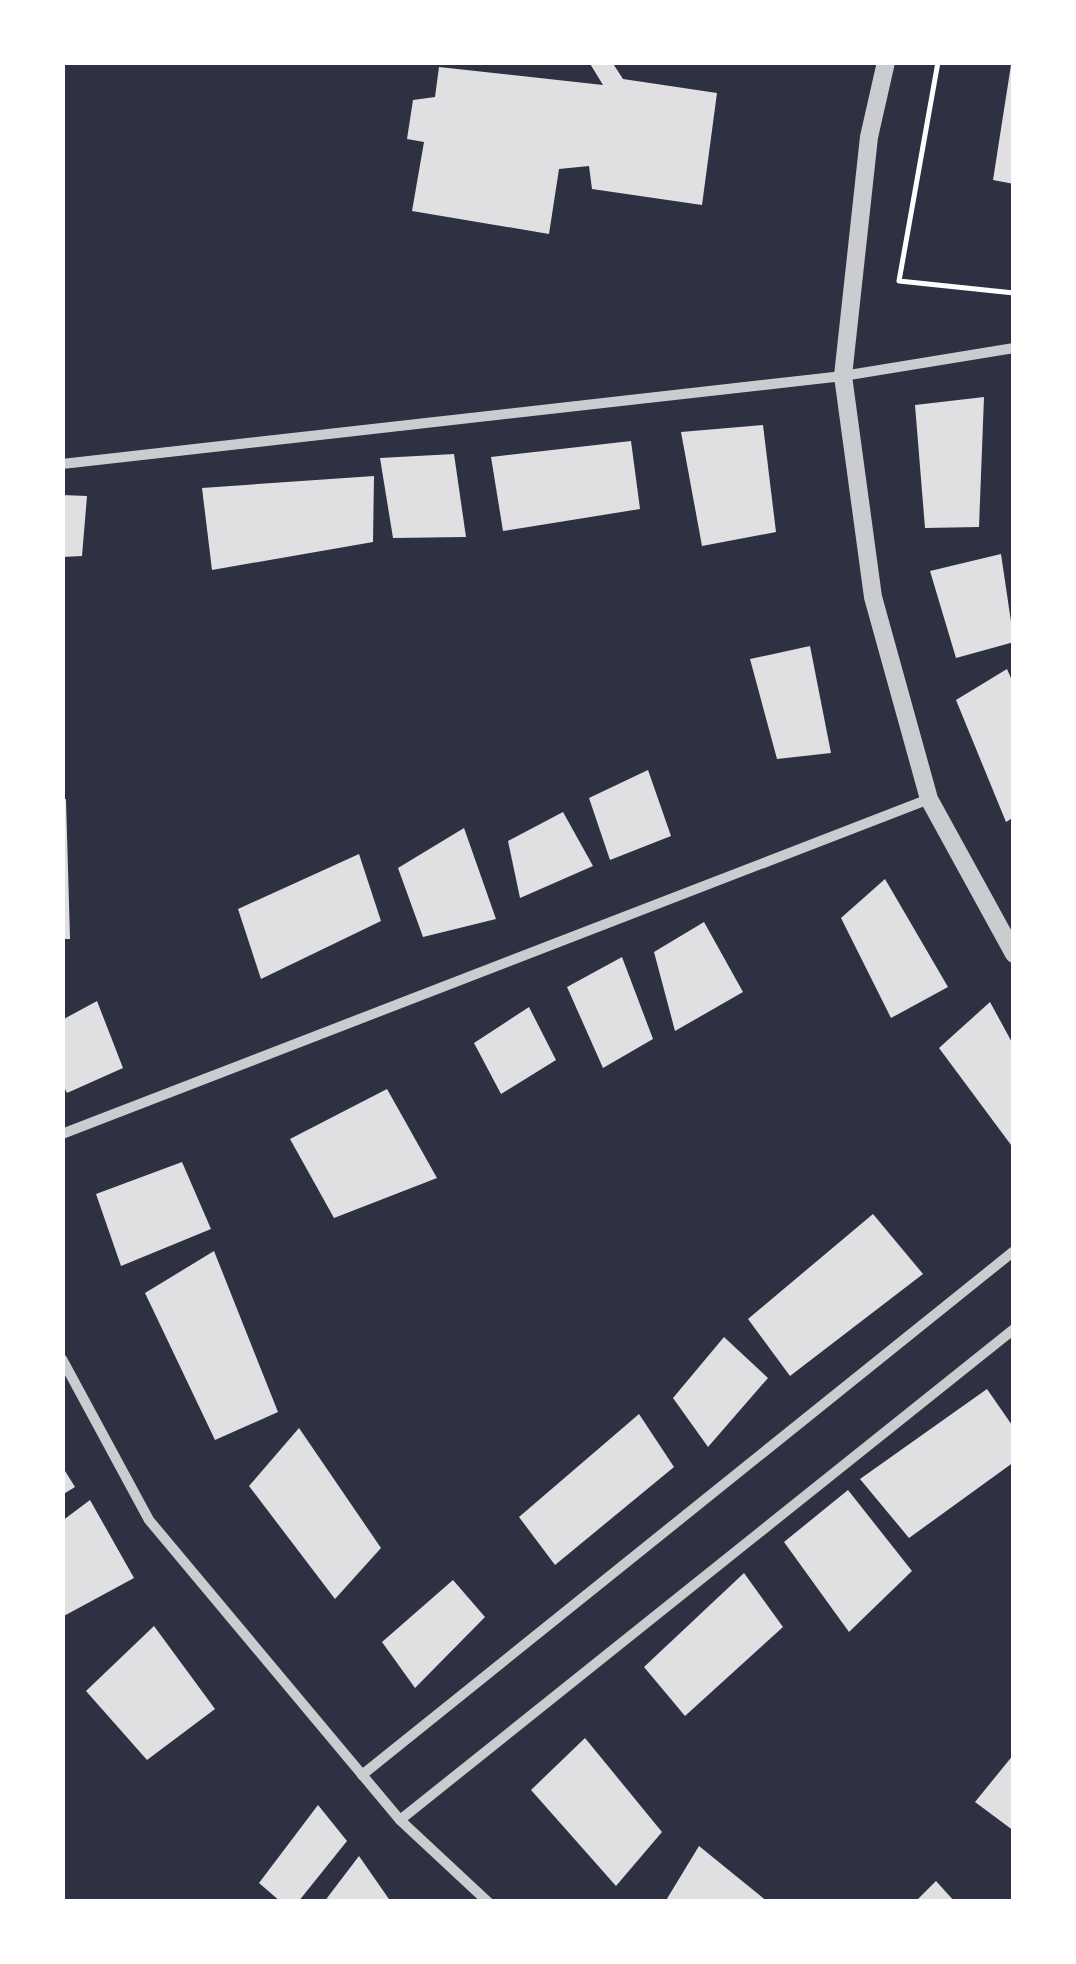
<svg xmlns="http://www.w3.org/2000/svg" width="1076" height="1964" viewBox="0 0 1076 1964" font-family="'Open Sans',sans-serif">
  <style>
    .building { fill: #e0e0e3 }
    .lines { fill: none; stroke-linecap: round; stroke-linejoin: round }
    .path { stroke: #fff; stroke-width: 5 }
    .minor { stroke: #caccd0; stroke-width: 10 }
    .tertiary { stroke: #caccd0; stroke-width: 18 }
  </style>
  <rect width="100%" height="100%" fill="#2d3142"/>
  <g class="building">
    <polygon points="589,62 612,62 623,79 717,93 702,205 592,189 589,166 559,169 549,234 412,211 424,142 407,139 413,100 435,97 439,67 603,85"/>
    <polygon points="1011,65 1014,65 1014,184 993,180"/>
    <polygon points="984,397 979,527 925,528 915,405"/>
    <polygon points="763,425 776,532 702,546 681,432"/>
    <polygon points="631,441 640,509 503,531 491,457"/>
    <polygon points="454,454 466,537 393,538 380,458"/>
    <polygon points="374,476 373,542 212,570 202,488"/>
    <polygon points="62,495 87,496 82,556 62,557"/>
    <polygon points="1001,554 1014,642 956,658 930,571"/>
    <polygon points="810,646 831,753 777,759 750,659"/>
    <polygon points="1007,669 1014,685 1014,817 1006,822 956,700"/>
    <polygon points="648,770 671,836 610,860 589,798"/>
    <polygon points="62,799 66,799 70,939 62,939"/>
    <polygon points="563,812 593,866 520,898 508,841"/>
    <polygon points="464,828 496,919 423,937 398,868"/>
    <polygon points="359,854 381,921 261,979 238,909"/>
    <polygon points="885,879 948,987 891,1018 841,918"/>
    <polygon points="704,922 743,992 675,1031 654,952"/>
    <polygon points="622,957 653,1039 603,1068 567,987"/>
    <polygon points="97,1001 123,1068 67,1093 62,1083 62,1020"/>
    <polygon points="990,1002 1014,1046 1014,1149 939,1048"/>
    <polygon points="529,1007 556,1060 501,1094 474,1043"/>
    <polygon points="387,1089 437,1178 334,1218 290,1139"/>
    <polygon points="182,1162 211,1229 121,1266 96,1194"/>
    <polygon points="873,1214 923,1274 790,1376 748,1319"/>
    <polygon points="214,1251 278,1412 215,1440 145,1293"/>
    <polygon points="724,1337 768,1378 708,1447 673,1398"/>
    <polygon points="987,1389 1014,1428 1014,1462 909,1538 860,1479"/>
    <polygon points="639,1414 674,1467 555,1565 519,1517"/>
    <polygon points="299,1428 381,1548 335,1599 249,1486"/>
    <polygon points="62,1466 75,1487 62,1495"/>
    <polygon points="848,1490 912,1571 849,1632 784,1542"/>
    <polygon points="90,1500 134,1578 62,1617 62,1521"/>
    <polygon points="744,1573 783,1627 685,1716 644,1667"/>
    <polygon points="453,1580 485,1617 415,1688 382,1642"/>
    <polygon points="154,1626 215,1709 147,1760 86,1691"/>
    <polygon points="585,1738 662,1832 616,1886 531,1790"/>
    <polygon points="1014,1754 1014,1831 975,1802"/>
    <polygon points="318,1805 347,1841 298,1902 281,1902 259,1883"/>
    <polygon points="699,1846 768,1902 665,1902"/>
    <polygon points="359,1856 391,1902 324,1902"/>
    <polygon points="936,1881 955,1902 915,1902"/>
  </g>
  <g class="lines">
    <polyline class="path" points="938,62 899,281 1014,293"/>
    <g class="minor">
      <polyline points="62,464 843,376 1014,348"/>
      <polyline points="62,1134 929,799"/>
      <polyline points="62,1359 149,1520 400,1820 488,1902"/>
      <polyline points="362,1775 1014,1251"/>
      <polyline points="400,1820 1014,1329"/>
    </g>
    <polyline class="tertiary" points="886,62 869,137 843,376 873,597 929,799 1014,954"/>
  </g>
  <rect width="1076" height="1964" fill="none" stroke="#ffffff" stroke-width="130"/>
</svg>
